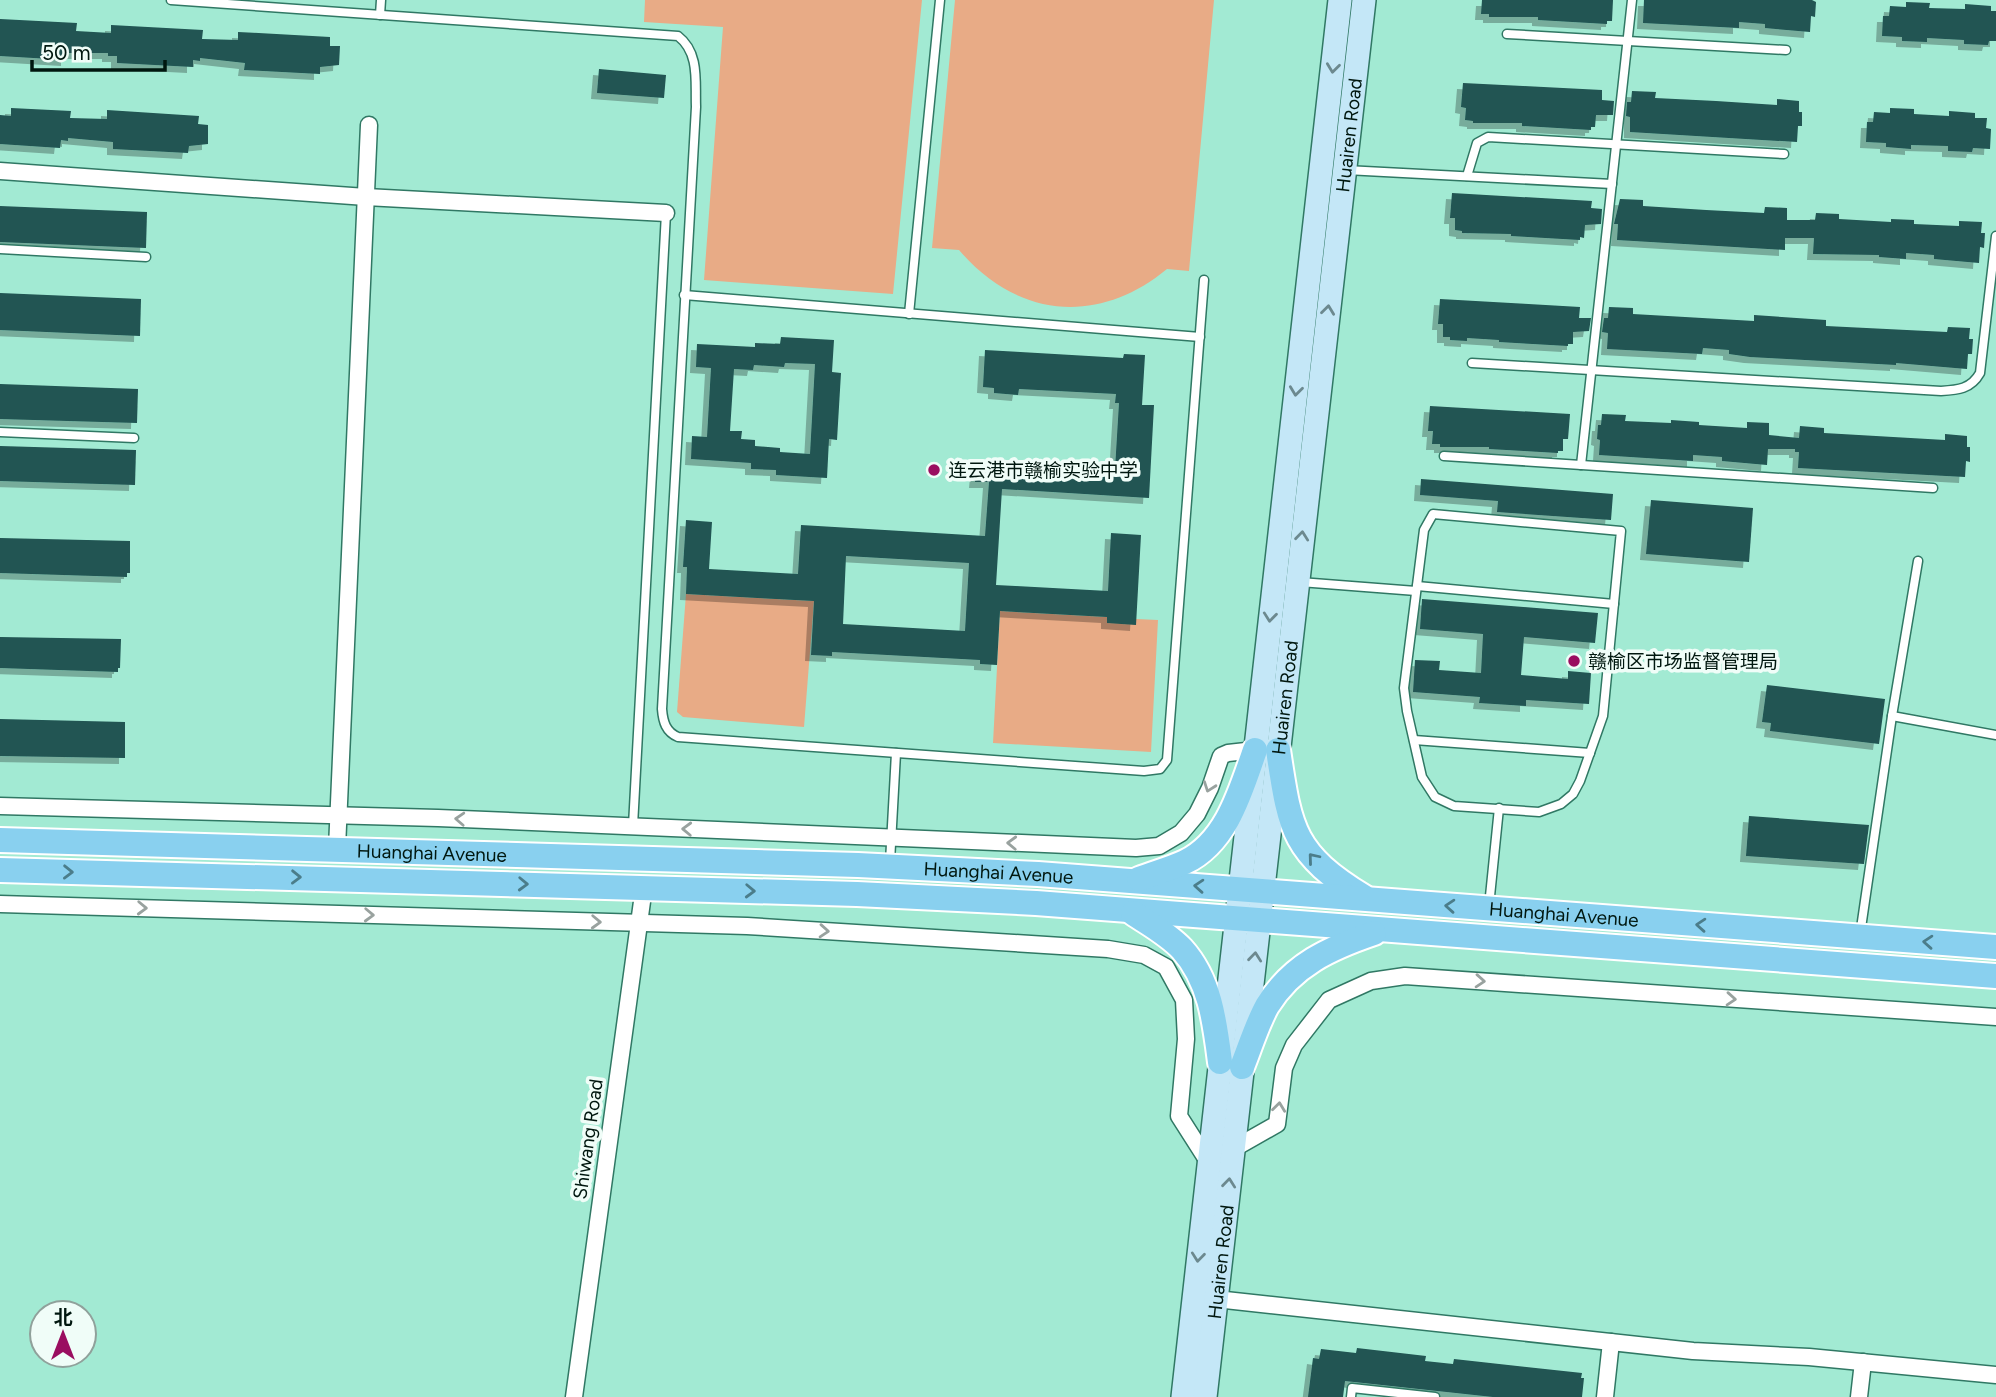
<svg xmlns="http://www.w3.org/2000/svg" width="1996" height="1397" viewBox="0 0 1996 1397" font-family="Figtree,'Noto Sans SC',sans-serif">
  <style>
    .green { fill: #e8ab86 }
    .building { fill: #205452; fill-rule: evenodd; filter: url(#shadow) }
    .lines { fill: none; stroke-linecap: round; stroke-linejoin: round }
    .service-casing { stroke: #307864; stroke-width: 11 }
    .minor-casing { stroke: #307864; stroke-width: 19 }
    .secondary-casing { stroke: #307864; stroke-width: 26 }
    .primary-casing { stroke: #fff; stroke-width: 28 }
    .service { stroke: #fff; stroke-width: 8 }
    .minor { stroke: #fff; stroke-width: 16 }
    .secondary { stroke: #c4e7f7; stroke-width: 23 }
    .primary { stroke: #89d0ef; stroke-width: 24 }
    .oneway { stroke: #6c898f }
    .oneway2 { stroke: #99a29f }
    .oneway3 { stroke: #4b7d8a }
    .poi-dot { fill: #9a0e60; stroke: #f0fdf8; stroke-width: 2.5 }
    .labels { text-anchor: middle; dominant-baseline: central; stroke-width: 7; stroke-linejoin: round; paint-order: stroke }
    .street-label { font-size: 19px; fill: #00170f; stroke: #f0fdf8 }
    .poi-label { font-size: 19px; fill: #00170f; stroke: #f0fdf8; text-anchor: start }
  </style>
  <defs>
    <filter id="shadow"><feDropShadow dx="-6" dy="6" stdDeviation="0" flood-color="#0004"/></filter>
  </defs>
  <rect width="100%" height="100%" fill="#a2ead3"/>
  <g class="green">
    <polygon points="645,0 922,0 893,294 704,280 723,27 644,22"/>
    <path d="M955,0H1214L1189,271L1167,269C1098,326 1017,318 959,250L932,248Z"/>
    <polygon points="686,594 814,601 804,727 683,717 677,712"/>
    <polygon points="1000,611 1107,617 1107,623 1136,619 1158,620 1151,752 993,743"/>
  </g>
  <g class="building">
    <polygon points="1482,0 1613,0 1612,21 1607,21 1607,24 1538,20 1538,17 1489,17 1489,14 1481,14"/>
    <polygon points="1644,0 1812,0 1816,2 1815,17 1811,16 1810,32 1765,28 1765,24 1739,22 1739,28 1643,23"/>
    <polygon points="1906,2 1930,3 1929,8 1965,9 1965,4 1991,6 1991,11 1996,11 1996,41 1989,41 1988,45 1964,44 1964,40 1927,38 1927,42 1902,41 1902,37 1882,36 1883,16 1889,16 1890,6 1906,7"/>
    <polygon points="0,19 77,23 76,31 111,33 111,25 203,30 202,39 238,40 238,32 330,37 330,46 340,46 339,65 320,67 320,74 244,70 245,63 200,58 200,61 193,60 193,67 117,63 117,56 108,56 108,53 67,53 67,60 0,56"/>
    <polygon points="599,69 666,75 664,98 597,93"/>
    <polygon points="1463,83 1602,90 1602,100 1614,101 1613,115 1596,115 1595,127 1591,127 1591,130 1522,126 1522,123 1473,123 1473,121 1465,120 1466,108 1461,107"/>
    <polygon points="1632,91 1656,92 1655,98 1716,101 1777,105 1777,99 1799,101 1799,112 1802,112 1802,126 1798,126 1797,142 1630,132 1630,117 1626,116 1627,102 1631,102"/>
    <polygon points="11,108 71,111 70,118 107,119 107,110 199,116 198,124 208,125 208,144 189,146 188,153 113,149 113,142 68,138 68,141 61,140 60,148 0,144 0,115 11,116"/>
    <polygon points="1890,108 1914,109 1914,114 1949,116 1949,111 1975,113 1975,118 1987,118 1986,128 1991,129 1990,149 1973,148 1972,152 1948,151 1948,146 1911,145 1911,149 1886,147 1886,143 1866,142 1867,122 1873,122 1874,112 1890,113"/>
    <polygon points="1452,193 1592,201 1591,208 1602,209 1601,224 1585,225 1584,238 1580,237 1580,240 1511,236 1511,234 1462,233 1462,231 1455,230 1455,218 1450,218"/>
    <polygon points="1620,199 1643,200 1643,206 1706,210 1764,213 1765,207 1787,208 1787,220 1815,220 1816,213 1839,214 1839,219 1891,222 1891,219 1914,220 1914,224 1959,226 1959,221 1982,222 1981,233 1985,233 1984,248 1980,247 1979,263 1934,259 1934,255 1906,253 1906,259 1879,257 1879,255 1813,254 1814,238 1785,238 1785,250 1617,240 1618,224 1614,224"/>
    <polygon points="0,206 147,212 146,248 0,242"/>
    <polygon points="0,293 141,299 140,336 0,330"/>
    <polygon points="1440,299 1580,307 1579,318 1591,318 1589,331 1573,332 1573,344 1568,344 1568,346 1499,342 1499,340 1467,338 1467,341 1450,340 1450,337 1443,337 1443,324 1438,324"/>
    <polygon points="1609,307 1633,308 1633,314 1754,321 1754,315 1826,320 1826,326 1947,332 1948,327 1970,328 1969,339 1973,339 1972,354 1968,354 1967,369 1896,363 1896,365 1750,357 1729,354 1729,350 1703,348 1702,354 1607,349 1608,333 1602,332 1604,318 1608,318"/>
    <path d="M781,337L834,340L832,372L841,373L837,440L829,439L827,478L776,475V470L751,469V463L691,459L692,436L707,437L711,368L696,367L697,344L755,347V343L780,344ZM785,363L815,364L810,454L780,452V448L755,446V440L741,439L742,431H730L734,369L753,370L754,365L784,367Z"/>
    <path d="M985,350L1123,358L1124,354L1145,355L1142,405H1154L1149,498L1002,489L996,585L1108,591L1111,533L1141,535L1136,625L1107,623V617L1000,611L997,665L980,664V660L832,652V656L811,655L814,601L686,594L687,567H683L686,520L712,522L709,569L798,574L801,525L985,536L989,482H975L977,461L1115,469L1119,403H1115L1116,394L1019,389L1018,395L994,393V388L983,387ZM846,556L969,563L965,631L843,624Z"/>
    <polygon points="0,384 138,389 137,423 0,419"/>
    <polygon points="1430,406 1570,414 1568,439 1563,439 1563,451 1558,451 1558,453 1489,449 1489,447 1440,447 1440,444 1432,444 1433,431 1428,431"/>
    <polygon points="1602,414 1626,415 1625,421 1671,423 1671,420 1699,422 1699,425 1747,428 1747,422 1769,423 1769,435 1799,438 1800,426 1824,428 1824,433 1945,440 1945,434 1967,436 1967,447 1970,447 1970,462 1966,461 1965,477 1798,468 1799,452 1795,452 1795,449 1768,449 1767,465 1722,461 1722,457 1693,455 1693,461 1599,455 1600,440 1597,439 1598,425 1601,425"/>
    <polygon points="0,446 136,450 135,485 0,481"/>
    <polygon points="1421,479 1613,494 1611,520 1497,512 1498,501 1420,495"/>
    <polygon points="1651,500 1753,508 1749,562 1646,554"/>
    <polygon points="0,538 130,541 130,573 127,573 127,577 0,573"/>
    <polygon points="1422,599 1598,613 1595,643 1524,637 1521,675 1568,679 1568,671 1591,673 1589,704 1526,700 1526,706 1479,703 1480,697 1413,692 1415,660 1440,661 1439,670 1481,673 1483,634 1420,629"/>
    <polygon points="0,637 121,639 120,668 118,668 118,672 0,668"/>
    <polygon points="1767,685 1885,699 1879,744 1770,731 1771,723 1762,722"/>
    <polygon points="0,719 125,722 125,758 0,756"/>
    <polygon points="1749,816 1869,825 1864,864 1746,856"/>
    <polygon points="1357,1348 1426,1356 1425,1361 1453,1364 1454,1359 1582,1373 1581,1378 1584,1378 1582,1397 1493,1397 1345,1381 1343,1397 1308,1397 1313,1358 1319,1359 1321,1349 1356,1353"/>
  </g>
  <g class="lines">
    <g class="service-casing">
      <g id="service">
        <path d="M171,0L678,36C700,53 695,82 696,107L662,709C663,722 666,732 678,737L1144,771L1160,769L1167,760L1204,280"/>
        <polyline points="380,15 381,0"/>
        <polyline points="1507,34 1786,50"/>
        <polyline points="1346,170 1612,184"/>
        <polyline points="1467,176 1477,143 1488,137 1784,154"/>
        <polyline points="0,249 146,257"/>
        <polyline points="684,295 1200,337"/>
        <polyline points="909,314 940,0"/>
        <path d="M1472,363L1941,391C1958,390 1971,389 1980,373L1996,236"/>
        <polyline points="0,432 134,438"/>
        <polyline points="1444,456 1933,488"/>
        <polyline points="1581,465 1632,0"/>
        <polygon points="1433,514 1621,531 1603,716 1580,781 1573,794 1561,804 1539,812 1454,806 1435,797 1422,777 1407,711 1404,688 1424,530"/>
        <polyline points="1300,582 1416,591"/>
        <polyline points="1417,586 1614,604"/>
        <polyline points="1892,716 1996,735"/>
        <polyline points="1414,740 1590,753"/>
        <polyline points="633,826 666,213"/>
        <polyline points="890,862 896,753"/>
        <polyline points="1489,906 1499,808"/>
        <polyline points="1860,935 1892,716 1918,561"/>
        <polyline points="1351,1397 1352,1388 1435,1397"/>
      </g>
    </g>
    <g class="minor-casing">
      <g id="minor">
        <polyline points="0,171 366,197 666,213"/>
        <polyline points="0,806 438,818 1136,848 1159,846 1181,833 1197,814 1210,788 1221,756 1228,753 1255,750"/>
        <polyline points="337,848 369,125"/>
        <polyline points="0,904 747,926 1108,949 1144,955 1166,967 1184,1000 1186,1039 1179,1116 1209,1163"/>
        <polyline points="1233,1149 1277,1124 1284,1068 1294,1045 1329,1000 1371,981 1405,976 1996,1017"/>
        <polyline points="1216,1299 1693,1351 1809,1357 1996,1375"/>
        <polyline points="574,1397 644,887"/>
        <polyline points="1605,1397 1611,1342"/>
        <polyline points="1859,1397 1863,1362"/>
      </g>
    </g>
    <g class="secondary-casing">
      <g id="secondary">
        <polyline points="1183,1397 1340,0"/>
        <path id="s1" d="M1205,1397L1364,0"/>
      </g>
    </g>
    <g class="primary-casing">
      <g id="primary">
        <path d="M1278,750C1290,829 1292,853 1364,897"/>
        <path id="s2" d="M0,840L858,865L1038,874L1996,947"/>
        <polyline points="0,870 857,894 1036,903 1996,976"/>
        <path d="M1139,879C1154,873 1170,869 1185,862C1227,842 1241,790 1255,750"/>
        <path d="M1133,913C1149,924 1168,934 1182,949C1210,980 1215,1022 1220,1062"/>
        <path d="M1242,1067C1250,1047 1257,1024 1267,1006C1292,965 1330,948 1374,933"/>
      </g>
    </g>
    <use href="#service" class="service"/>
    <use href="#minor" class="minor"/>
    <use href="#secondary" class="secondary"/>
    <use href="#primary" class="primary"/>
  </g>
  <defs><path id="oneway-chevron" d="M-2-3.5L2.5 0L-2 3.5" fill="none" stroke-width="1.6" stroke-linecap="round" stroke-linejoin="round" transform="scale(1.75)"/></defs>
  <g class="oneway">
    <use href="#oneway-chevron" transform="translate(1333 68) rotate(97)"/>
    <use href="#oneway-chevron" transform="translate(1328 310) rotate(-83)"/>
    <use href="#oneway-chevron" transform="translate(1296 391) rotate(97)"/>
    <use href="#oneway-chevron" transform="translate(1302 536) rotate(-84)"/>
    <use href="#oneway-chevron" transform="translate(1270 617) rotate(96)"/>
    <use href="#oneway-chevron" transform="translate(1255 957) rotate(-84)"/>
    <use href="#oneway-chevron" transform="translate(1229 1183) rotate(-84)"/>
    <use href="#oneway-chevron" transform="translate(1198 1257) rotate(96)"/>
  </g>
  <g class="oneway2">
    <use href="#oneway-chevron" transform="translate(1209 787) rotate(110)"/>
    <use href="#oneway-chevron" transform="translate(460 819) rotate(-177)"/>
    <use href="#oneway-chevron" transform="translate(687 829) rotate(-178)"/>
    <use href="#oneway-chevron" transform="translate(1012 843) rotate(-178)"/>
    <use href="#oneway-chevron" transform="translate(142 908) rotate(2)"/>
    <use href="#oneway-chevron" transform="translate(369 915) rotate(2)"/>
    <use href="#oneway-chevron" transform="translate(596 922) rotate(2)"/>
    <use href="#oneway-chevron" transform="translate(824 931) rotate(4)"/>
    <use href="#oneway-chevron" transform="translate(1480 981) rotate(4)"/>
    <use href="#oneway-chevron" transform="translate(1731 999) rotate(4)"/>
    <use href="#oneway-chevron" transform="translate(1279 1107) rotate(-83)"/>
  </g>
  <g class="oneway3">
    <use href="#oneway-chevron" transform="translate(1313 858) rotate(-130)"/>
    <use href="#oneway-chevron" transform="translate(68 872) rotate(1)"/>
    <use href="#oneway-chevron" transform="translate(296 877) rotate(1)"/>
    <use href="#oneway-chevron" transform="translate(523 884) rotate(2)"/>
    <use href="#oneway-chevron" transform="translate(1199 886) rotate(-176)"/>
    <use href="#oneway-chevron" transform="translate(750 891) rotate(2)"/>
    <use href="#oneway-chevron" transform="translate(1450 906) rotate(-176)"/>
    <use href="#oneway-chevron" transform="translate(1701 925) rotate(-176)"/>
    <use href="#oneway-chevron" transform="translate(1928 942) rotate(-176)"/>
  </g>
  <g class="poi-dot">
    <circle cx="934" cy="470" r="7"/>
    <circle cx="1574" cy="661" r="7"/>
  </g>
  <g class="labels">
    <g class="street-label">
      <text stroke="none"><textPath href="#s1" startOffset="1270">Huairen Road</textPath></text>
      <text stroke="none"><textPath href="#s1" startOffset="704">Huairen Road</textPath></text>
      <text stroke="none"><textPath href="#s2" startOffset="432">Huanghai Avenue</textPath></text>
      <text stroke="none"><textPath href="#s2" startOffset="999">Huanghai Avenue</textPath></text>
      <text stroke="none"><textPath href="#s2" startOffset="1566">Huanghai Avenue</textPath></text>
      <text transform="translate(588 1139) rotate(-82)">Shiwang Road</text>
      <text stroke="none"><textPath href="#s1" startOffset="136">Huairen Road</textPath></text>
    </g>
    <g class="poi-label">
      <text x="948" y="470">连云港市赣榆实验中学</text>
      <text x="1588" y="661">赣榆区市场监督管理局</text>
    </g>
  </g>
  <g transform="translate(63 1334)"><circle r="33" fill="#f0fdf8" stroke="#90a19b" stroke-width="2"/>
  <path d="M0-5L12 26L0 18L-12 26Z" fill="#9a0e60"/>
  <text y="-10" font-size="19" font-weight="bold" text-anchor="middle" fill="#00170f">北</text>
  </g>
  <path d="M32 60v10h133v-10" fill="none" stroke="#00170f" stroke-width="3.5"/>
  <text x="42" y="60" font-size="21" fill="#00170f" stroke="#f0fdf8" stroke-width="5" paint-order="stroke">50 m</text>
</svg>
